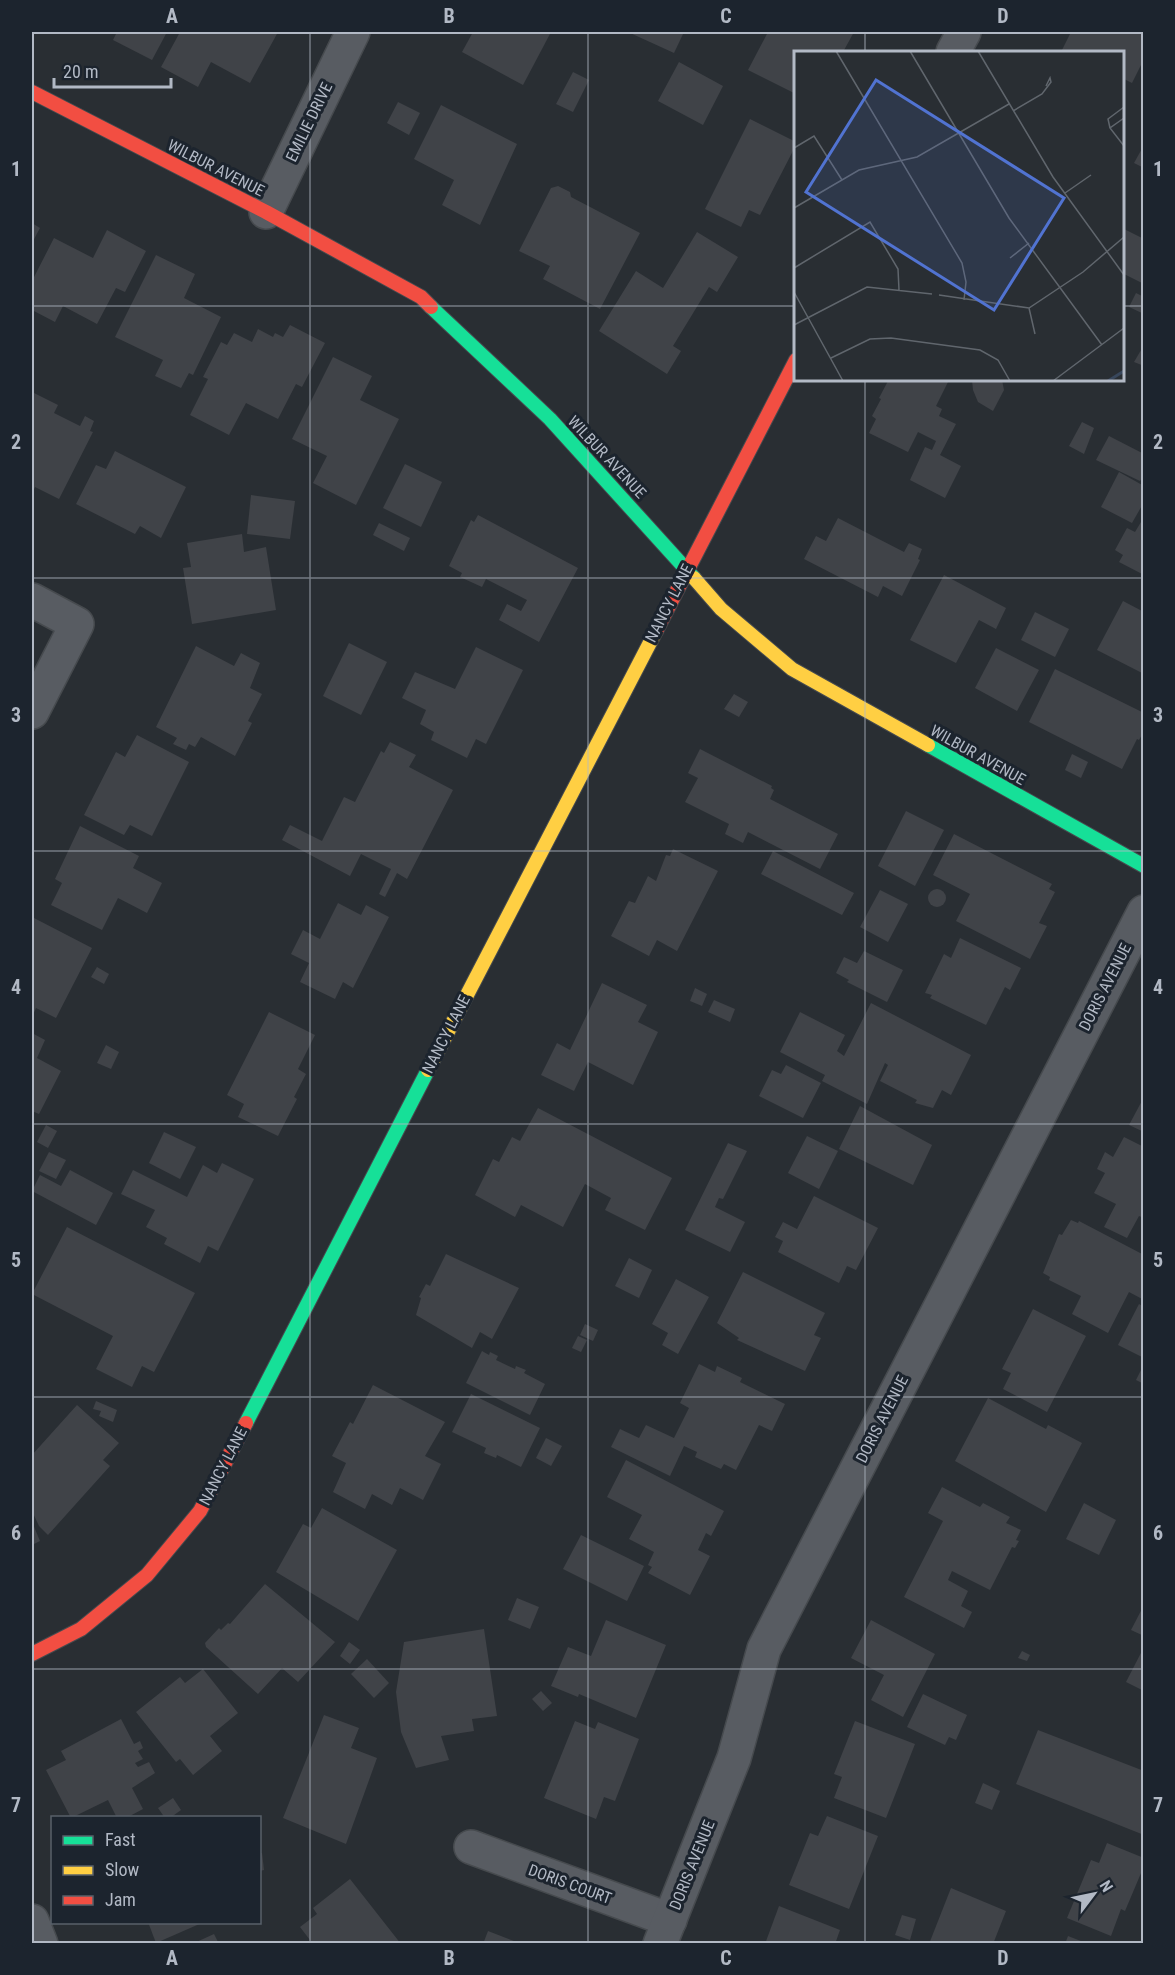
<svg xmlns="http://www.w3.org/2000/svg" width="1175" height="1975" viewBox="0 0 1175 1975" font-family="'Roboto Condensed',sans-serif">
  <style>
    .building { fill: #404348 }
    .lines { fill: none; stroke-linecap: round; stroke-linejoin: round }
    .street-casing { stroke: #464a4e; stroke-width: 36 }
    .fast-casing { stroke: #464a4e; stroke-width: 16 }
    .slow-casing { stroke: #464a4e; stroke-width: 16 }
    .jam-casing { stroke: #464a4e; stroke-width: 16 }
    .street { stroke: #585c62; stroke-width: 33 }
    .fast { stroke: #16e098; stroke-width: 14 }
    .slow { stroke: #ffcf43; stroke-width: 14 }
    .jam { stroke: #f24e42; stroke-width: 14 }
    .grid { fill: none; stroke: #b2b9c5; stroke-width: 1.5; stroke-opacity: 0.55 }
    .labels { text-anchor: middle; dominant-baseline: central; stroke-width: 6; stroke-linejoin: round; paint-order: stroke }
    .street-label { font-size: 16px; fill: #b2b9c5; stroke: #1c242e }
    .inset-river { fill: none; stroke: #38475c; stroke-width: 3 }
    .inset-road { fill: none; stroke: #60666d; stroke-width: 1.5 }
    .view { fill: #5173d1; fill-opacity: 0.15; stroke: #5173d1; stroke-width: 3 }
    .inset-edge { fill: none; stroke: #b2b9c5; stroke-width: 3 }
    .neatline { fill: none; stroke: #b2b9c5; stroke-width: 2 }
    .grid-label { font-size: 20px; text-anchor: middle; font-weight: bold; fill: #b2b9c5 }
  </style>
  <rect width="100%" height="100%" fill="#292e33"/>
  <g class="building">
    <polygon points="117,32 167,32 152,60 113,40"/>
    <polygon points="180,32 278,32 250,83 211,62 198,87 161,67"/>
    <polygon points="473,32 551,32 523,85 462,52"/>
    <polygon points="628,32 684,32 674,53"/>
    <polygon points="768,32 854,32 843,52 796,52 796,94 748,70"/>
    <polygon points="1071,32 1144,32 1144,66 1141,65 1132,83 1122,78 1122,52 1068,52 1062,50"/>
    <polygon points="679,62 723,86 703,125 658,101"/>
    <polygon points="573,72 589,80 573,112 556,104"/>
    <polygon points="398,102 420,113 409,135 387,123"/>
    <polygon points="441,105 517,144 480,225 442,205 454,180 414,159"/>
    <polygon points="750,119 796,142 796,145 760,215 749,210 741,227 705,209"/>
    <polygon points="1144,145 1144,168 1134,163"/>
    <polygon points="558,186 570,192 571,197 640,233 600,309 543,279 550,266 519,251 551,188"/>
    <polygon points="32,223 40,228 32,243"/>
    <polygon points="1122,228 1144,239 1144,284 1122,273"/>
    <polygon points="107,230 146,251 125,292 116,288 97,324 63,306 55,322 32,310 32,281 54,238 93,258"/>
    <polygon points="697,232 738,257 717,292 709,287 673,346 681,351 667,374 599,331 636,271 663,288"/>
    <polygon points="156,255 195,274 184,298 221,317 193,375 189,373 181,388 155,376 163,360 115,337"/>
    <polygon points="1136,293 1144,297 1144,314 1129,307"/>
    <polygon points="290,325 325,343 302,387 296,384 278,419 246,403 229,435 190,415 208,379 203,377 221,342 227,345 234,333 252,342 258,329 273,337 275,333 283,337"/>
    <polygon points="1144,345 1144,366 1134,362"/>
    <polygon points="333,357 372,376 360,400 399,419 356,505 313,483 327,456 292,439"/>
    <polygon points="891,380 949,380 936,406 942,409 939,416 956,424 940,455 961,466 945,498 910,480 925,447 932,450 936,441 918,432 908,452 869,433 876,419 872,416 881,399 879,398 888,381 890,382"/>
    <polygon points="972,380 1002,380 1004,390 993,411 978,402 973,390"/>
    <polygon points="32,392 58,405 54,413 80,426 85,416 94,421 90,431 93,432 59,499 35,487 32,494"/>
    <polygon points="1082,422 1094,428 1084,454 1069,446"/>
    <polygon points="1109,436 1144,454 1144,475 1140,481 1096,460"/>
    <polygon points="115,451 186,487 161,538 140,526 135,534 76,504 96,465 106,469"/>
    <polygon points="405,464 442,482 421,527 383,508"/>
    <polygon points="1119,472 1144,486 1144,502 1132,523 1101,507"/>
    <polygon points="251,495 295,501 290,539 247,534"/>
    <polygon points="478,515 578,568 539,642 499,620 507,604 521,611 527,600 486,579 482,587 460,577 462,573 449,566 471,520 474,522"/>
    <polygon points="1144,517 1144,575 1119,562 1123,555 1115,550 1127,528 1135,532"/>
    <polygon points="838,518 904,552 909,543 922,549 918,559 920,560 902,596 883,586 878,597 804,559 816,536 826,541"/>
    <polygon points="379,523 410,538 404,551 373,535"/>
    <polygon points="242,534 244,552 266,547 276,610 192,624 183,568 191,567 187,543"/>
    <polygon points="944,575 1006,608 996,629 979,620 956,663 910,640"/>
    <polygon points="1123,601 1144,612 1144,674 1097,650"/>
    <polygon points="1035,612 1069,629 1055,657 1021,640"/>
    <polygon points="349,643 387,662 361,715 323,696"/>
    <polygon points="196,646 234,666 241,653 260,663 250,688 262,694 248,721 252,723 235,756 201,737 195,747 189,744 186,750 173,744 177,738 156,727"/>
    <polygon points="476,647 523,670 486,744 476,739 467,758 431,740 434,732 420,724 426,710 402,698 415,672 455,689"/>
    <polygon points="996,648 1039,670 1017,711 975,688"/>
    <polygon points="1055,669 1144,713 1144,731 1139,740 1137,739 1122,769 1029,722"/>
    <polygon points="734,694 748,702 739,717 724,709"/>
    <polygon points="137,735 189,762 152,836 130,825 124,835 84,815 116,752 125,757"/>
    <polygon points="390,742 416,755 409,767 453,790 407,879 397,873 385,897 379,894 391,869 361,854 350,876 282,840 290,825 322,841 344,797 355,802 381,751 384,753"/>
    <polygon points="700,749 772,786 771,788 774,790 770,799 838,834 820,869 748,832 743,843 725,834 729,824 685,802 698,778 688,773"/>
    <polygon points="1072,754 1088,762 1081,778 1065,770"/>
    <polygon points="906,811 944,830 915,886 878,866"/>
    <polygon points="80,826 139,856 133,868 162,883 147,913 118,898 102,930 51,905 62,883 55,879"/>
    <polygon points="954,834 1052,884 1049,889 1055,892 1039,923 1047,926 1030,959 956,921 970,894 933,875"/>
    <polygon points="673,849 718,871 677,951 657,940 649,956 611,936 629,901 635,903 648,876 656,881 666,855 670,856"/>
    <polygon points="773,851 854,893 842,915 761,874"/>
    <circle cx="937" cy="898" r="9"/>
    <polygon points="880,890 908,904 888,942 860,927"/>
    <polygon points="338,903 361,915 366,905 389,917 353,988 343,982 335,999 300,982 309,963 291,954 303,930 320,939"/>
    <polygon points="34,918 92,948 56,1018 36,1008 32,1017 32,922"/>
    <polygon points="960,938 1021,968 1010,990 1005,987 986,1025 930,998 932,995 925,993 944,954 951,958"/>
    <polygon points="864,951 903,970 887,1002 847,982 849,980 836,973 844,957 857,963"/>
    <polygon points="97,967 109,974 104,984 91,977"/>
    <polygon points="602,983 647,1005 638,1022 658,1032 633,1085 588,1062 574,1091 541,1075 557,1043 570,1050"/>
    <polygon points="695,988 707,994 702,1006 690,1001"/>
    <polygon points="714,1000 735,1009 730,1022 708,1012"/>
    <polygon points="871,1003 971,1055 951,1095 942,1090 933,1108 915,1103 917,1100 880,1081 888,1065 885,1063 867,1104 822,1081 825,1075 780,1052 800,1012 845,1035 837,1051 844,1056"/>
    <polygon points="269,1012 315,1035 298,1069 306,1074 294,1097 297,1099 278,1136 238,1117 244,1104 227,1095"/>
    <polygon points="32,1033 45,1040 37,1058 61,1071 39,1114 32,1111"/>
    <polygon points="106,1045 119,1052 111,1069 97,1063"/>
    <polygon points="786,1065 821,1083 803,1118 759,1096 772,1070 781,1074"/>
    <polygon points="1144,1097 1144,1132 1129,1125"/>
    <polygon points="860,1106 932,1145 913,1185 839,1149"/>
    <polygon points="538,1108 672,1178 645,1230 605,1210 611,1198 585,1184 563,1227 521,1205 515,1217 475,1195 493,1159 499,1162 512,1137 520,1141"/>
    <polygon points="46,1125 57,1131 48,1148 37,1142"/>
    <polygon points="164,1132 196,1147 180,1179 149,1163"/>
    <polygon points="807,1136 838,1151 819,1189 788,1173"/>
    <polygon points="1124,1137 1144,1147 1144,1218 1139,1216 1127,1238 1104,1227 1116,1204 1094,1193 1105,1173 1097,1169 1105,1152 1113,1157"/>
    <polygon points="728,1143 747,1151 723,1199 719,1198 715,1207 745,1222 730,1252 685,1230"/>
    <polygon points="49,1152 66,1160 56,1179 39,1171"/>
    <polygon points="222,1163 254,1179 218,1251 208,1246 200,1263 164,1244 167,1238 146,1227 155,1210 121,1194 133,1170 187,1197 203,1165 217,1173"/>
    <polygon points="70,1170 113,1193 96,1225 32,1191 40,1175 61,1186"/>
    <polygon points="814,1196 878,1228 856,1270 847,1266 839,1283 778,1252 783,1241 775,1237 783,1222 797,1229"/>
    <polygon points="1071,1220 1078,1223 1079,1221 1144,1255 1144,1300 1129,1292 1108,1333 1072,1314 1081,1296 1049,1280 1050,1277 1043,1273 1059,1234 1062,1235"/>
    <polygon points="67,1227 195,1293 154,1372 142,1366 132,1387 96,1369 113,1336 32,1294"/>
    <polygon points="446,1254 519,1288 492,1339 480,1332 472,1348 416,1315 421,1298 419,1297 426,1284 430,1286"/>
    <polygon points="629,1258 652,1270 639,1298 615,1286"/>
    <polygon points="743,1272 825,1313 814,1335 821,1338 805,1371 737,1340 739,1338 717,1323"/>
    <polygon points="676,1279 709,1297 678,1354 662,1345 668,1333 652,1324"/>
    <polygon points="1139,1304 1144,1307 1144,1358 1118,1345"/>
    <polygon points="1033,1309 1086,1336 1047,1412 1003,1389 1011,1373 1002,1369"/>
    <polygon points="585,1324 598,1330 593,1341 580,1335"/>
    <polygon points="578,1336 587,1340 581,1352 572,1348"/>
    <polygon points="482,1351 489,1355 490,1352 498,1356 496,1360 515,1369 516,1366 526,1370 524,1373 545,1384 530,1415 466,1383"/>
    <polygon points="699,1364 715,1372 717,1366 742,1378 740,1382 785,1404 772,1431 759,1425 736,1470 724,1464 721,1469 695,1457 697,1452 684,1446 670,1476 611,1447 620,1429 639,1438 646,1425 674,1438 689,1408 680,1403"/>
    <polygon points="1144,1364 1144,1384 1136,1380"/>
    <polygon points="373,1385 445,1422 425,1456 441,1464 423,1500 400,1488 392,1505 372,1494 365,1509 333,1492 346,1463 332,1456 350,1422 353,1424"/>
    <polygon points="471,1394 540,1428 521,1467 497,1455 496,1458 484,1453 486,1448 452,1432"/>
    <polygon points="988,1398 1046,1429 1048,1425 1082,1443 1046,1512 955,1461"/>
    <polygon points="96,1401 117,1410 113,1422 99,1416 101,1411 93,1409"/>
    <polygon points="77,1405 119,1443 103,1460 110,1466 48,1535 39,1526 32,1511 32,1455"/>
    <polygon points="546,1438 562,1446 551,1466 536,1458"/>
    <polygon points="626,1460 724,1511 711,1536 706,1533 698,1550 710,1556 690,1595 648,1573 652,1567 648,1565 654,1552 629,1539 642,1515 607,1497"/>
    <polygon points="942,1487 980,1507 983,1503 1010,1517 1006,1523 1021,1530 1016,1540 1019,1541 1015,1548 1012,1547 990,1590 952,1571 948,1580 968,1591 961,1606 972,1612 964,1628 904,1597 943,1521 928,1513"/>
    <polygon points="1084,1503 1116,1520 1099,1555 1066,1539"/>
    <polygon points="322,1508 397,1550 358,1621 276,1572 303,1524 311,1528"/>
    <polygon points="32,1522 40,1541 32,1545"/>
    <polygon points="581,1535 644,1566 627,1601 563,1569"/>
    <polygon points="265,1584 335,1642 298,1682 282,1668 258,1694 206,1647 205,1643 219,1628 221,1630 228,1623 230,1624"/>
    <polygon points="517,1598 539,1607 530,1629 508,1620"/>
    <polygon points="1144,1605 1144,1636 1131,1630"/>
    <polygon points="606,1620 666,1645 636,1718 579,1694 578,1697 551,1686 568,1647 591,1656"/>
    <polygon points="871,1620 935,1654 903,1717 871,1700 884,1675 851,1658"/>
    <polygon points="484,1629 497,1716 472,1719 474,1731 441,1736 449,1760 416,1768 401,1732 396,1692 404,1642"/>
    <polygon points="349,1642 360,1650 350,1664 340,1656"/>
    <polygon points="1144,1647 1144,1691 1126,1682"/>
    <polygon points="1022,1651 1030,1655 1027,1661 1018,1658"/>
    <polygon points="367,1659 389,1683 374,1698 351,1674"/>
    <polygon points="203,1669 238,1713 210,1736 222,1751 193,1775 180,1759 176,1762 136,1712 180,1677 185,1683"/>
    <polygon points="541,1691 552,1703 543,1711 532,1699"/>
    <polygon points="923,1694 967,1715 956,1740 949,1737 945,1745 907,1727"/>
    <polygon points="324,1715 359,1728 351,1748 377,1758 346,1844 283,1818"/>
    <polygon points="121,1719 134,1744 140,1741 143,1748 138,1751 143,1759 135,1763 138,1767 149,1762 155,1773 132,1788 143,1809 126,1818 117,1818 108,1800 71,1818 46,1770 66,1760 61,1751"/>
    <polygon points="575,1721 595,1729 598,1722 639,1739 615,1801 604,1797 596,1819 544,1798"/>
    <polygon points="855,1721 915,1744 886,1818 834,1798 842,1777 834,1774"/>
    <polygon points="1038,1730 1144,1771 1144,1835 1016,1784"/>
    <polygon points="983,1783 1000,1791 992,1810 975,1803"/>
    <polygon points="173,1798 181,1810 170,1818 165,1818 158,1808"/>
    <polygon points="827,1816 878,1836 849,1909 789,1885 810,1833 818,1836"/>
    <polygon points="1107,1843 1144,1858 1144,1866 1125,1911 1121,1909 1111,1936 1067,1918 1091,1860 1099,1863"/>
    <polygon points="260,1853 262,1853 264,1870 260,1871"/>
    <polygon points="350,1879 401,1944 313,1944 300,1927 317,1914 313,1908"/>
    <polygon points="951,1888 1006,1911 993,1944 929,1944"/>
    <polygon points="779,1906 840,1930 835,1944 765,1944"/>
    <polygon points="902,1915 916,1919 910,1940 895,1935"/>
    <polygon points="148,1922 204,1922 156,1943"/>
    <polygon points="488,1931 519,1943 519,1944 483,1944"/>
    <polygon points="214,1934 219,1944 192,1944"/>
    <polygon points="1068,1936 1086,1943 1086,1944 1065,1944"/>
  </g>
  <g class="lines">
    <g class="street-casing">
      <g id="street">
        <polyline points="953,52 964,32"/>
        <polyline points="266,212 353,32"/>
        <polyline points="32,600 77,624 32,712"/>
        <polyline points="471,1847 670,1920"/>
        <polyline points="32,1921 41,1944"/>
        <polyline points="660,1944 734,1758 764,1649 1144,912"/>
      </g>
    </g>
    <g class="fast-casing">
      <g id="fast">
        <polyline points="431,307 550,419 694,578"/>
        <polyline points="928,745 1144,866"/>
        <polyline points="246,1423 428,1070"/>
      </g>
    </g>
    <g class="slow-casing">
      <g id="slow">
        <polyline points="694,578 721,609 792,669 928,745"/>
        <polyline points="428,1070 656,631"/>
      </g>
    </g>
    <g class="jam-casing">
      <g id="jam">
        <polyline points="32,92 266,212 421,297 431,307"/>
        <polyline points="656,631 796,360"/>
        <polyline points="32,1654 81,1629 147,1575 200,1511 246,1423"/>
      </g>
    </g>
    <use href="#street" class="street"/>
    <use href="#fast" class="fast"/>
    <use href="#slow" class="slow"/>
    <use href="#jam" class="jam"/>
  </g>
  <path class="grid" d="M310,32V1944M588,32V1944M865,32V52M32,306H796M1122,306H1144M865,380V1944M32,578H1144M32,851H1144M32,1124H1144M32,1397H1144M32,1669H1144"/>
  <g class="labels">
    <g class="street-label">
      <text transform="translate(309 122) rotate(-64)">EMILIE DRIVE</text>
      <text transform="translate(216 168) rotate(27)">WILBUR AVENUE</text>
      <text transform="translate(607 457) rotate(47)">WILBUR AVENUE</text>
      <text transform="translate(669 603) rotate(-63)">NANCY LANE</text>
      <text transform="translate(978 755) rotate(29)">WILBUR AVENUE</text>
      <text transform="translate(1105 987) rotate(-63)">DORIS AVENUE</text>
      <text transform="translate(446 1034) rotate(-63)">NANCY LANE</text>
      <text transform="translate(882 1419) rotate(-63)">DORIS AVENUE</text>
      <text transform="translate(223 1466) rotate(-63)">NANCY LANE</text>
      <text transform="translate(692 1865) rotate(-68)">DORIS AVENUE</text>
      <text transform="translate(570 1884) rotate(20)">DORIS COURT</text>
    </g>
  </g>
  <g transform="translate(794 51)">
    <rect width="330" height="330" fill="#292e33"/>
    <path class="inset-river" d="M314,330L330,320"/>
    <path class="inset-road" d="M42,0L168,212L172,231L170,249M116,0L215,167L308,294M184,0L259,126L330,224M219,60L248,43L257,31L256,27L252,35M330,67L316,77L330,95M316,77L314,68L330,56M0,97L20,85L48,129M271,142L297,124M0,157L65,119L123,106L215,53M216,207L235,192M0,217L76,171L104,218L105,239M0,241L49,330M145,244L235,257L289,221L330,186M235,257L241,283M0,274L73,236L138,243M37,307L76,288L97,287L186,299L204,309L216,330M259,330L330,277"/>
    <path class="view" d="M82,29L270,147L200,259L12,141Z"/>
    <rect width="330" height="330" class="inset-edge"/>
  </g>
  <rect width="1175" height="1975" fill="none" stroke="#1c242e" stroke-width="66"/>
  <rect x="51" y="1816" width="210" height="108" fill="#1c242e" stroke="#58606a" stroke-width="1.5"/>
  <rect x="63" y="1836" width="30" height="9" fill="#16e098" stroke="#58606a" stroke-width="1.5"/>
  <text x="105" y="1846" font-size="18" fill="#b2b9c5">Fast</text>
  <rect x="63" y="1866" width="30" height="9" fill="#ffcf43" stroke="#58606a" stroke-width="1.5"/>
  <text x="105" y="1876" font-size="18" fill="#b2b9c5">Slow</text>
  <rect x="63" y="1896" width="30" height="9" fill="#f24e42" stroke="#58606a" stroke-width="1.5"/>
  <text x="105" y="1906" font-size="18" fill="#b2b9c5">Jam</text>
  <g transform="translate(1094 1894) rotate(58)" stroke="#1c242e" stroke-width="4.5" paint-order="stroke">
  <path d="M0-4.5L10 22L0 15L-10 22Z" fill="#b2b9c5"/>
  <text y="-9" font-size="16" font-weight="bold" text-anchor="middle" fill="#b2b9c5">N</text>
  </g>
  <path d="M54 78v9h117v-9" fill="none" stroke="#b2b9c5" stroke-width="3"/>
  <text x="63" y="78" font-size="18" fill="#b2b9c5" stroke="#1c242e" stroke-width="4.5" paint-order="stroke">20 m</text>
  <rect x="33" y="33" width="1109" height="1909" class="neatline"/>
  <g class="grid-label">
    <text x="172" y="23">A</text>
    <text x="449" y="23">B</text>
    <text x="726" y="23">C</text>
    <text x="1003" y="23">D</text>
    <text x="16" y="176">1</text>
    <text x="1158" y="176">1</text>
    <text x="16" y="449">2</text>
    <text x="1158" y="449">2</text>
    <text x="16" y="722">3</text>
    <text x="1158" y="722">3</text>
    <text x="16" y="994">4</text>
    <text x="1158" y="994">4</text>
    <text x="16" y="1267">5</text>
    <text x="1158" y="1267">5</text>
    <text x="16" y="1540">6</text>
    <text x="1158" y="1540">6</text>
    <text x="16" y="1812">7</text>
    <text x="1158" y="1812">7</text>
    <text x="172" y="1965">A</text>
    <text x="449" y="1965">B</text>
    <text x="726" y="1965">C</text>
    <text x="1003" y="1965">D</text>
  </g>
</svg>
